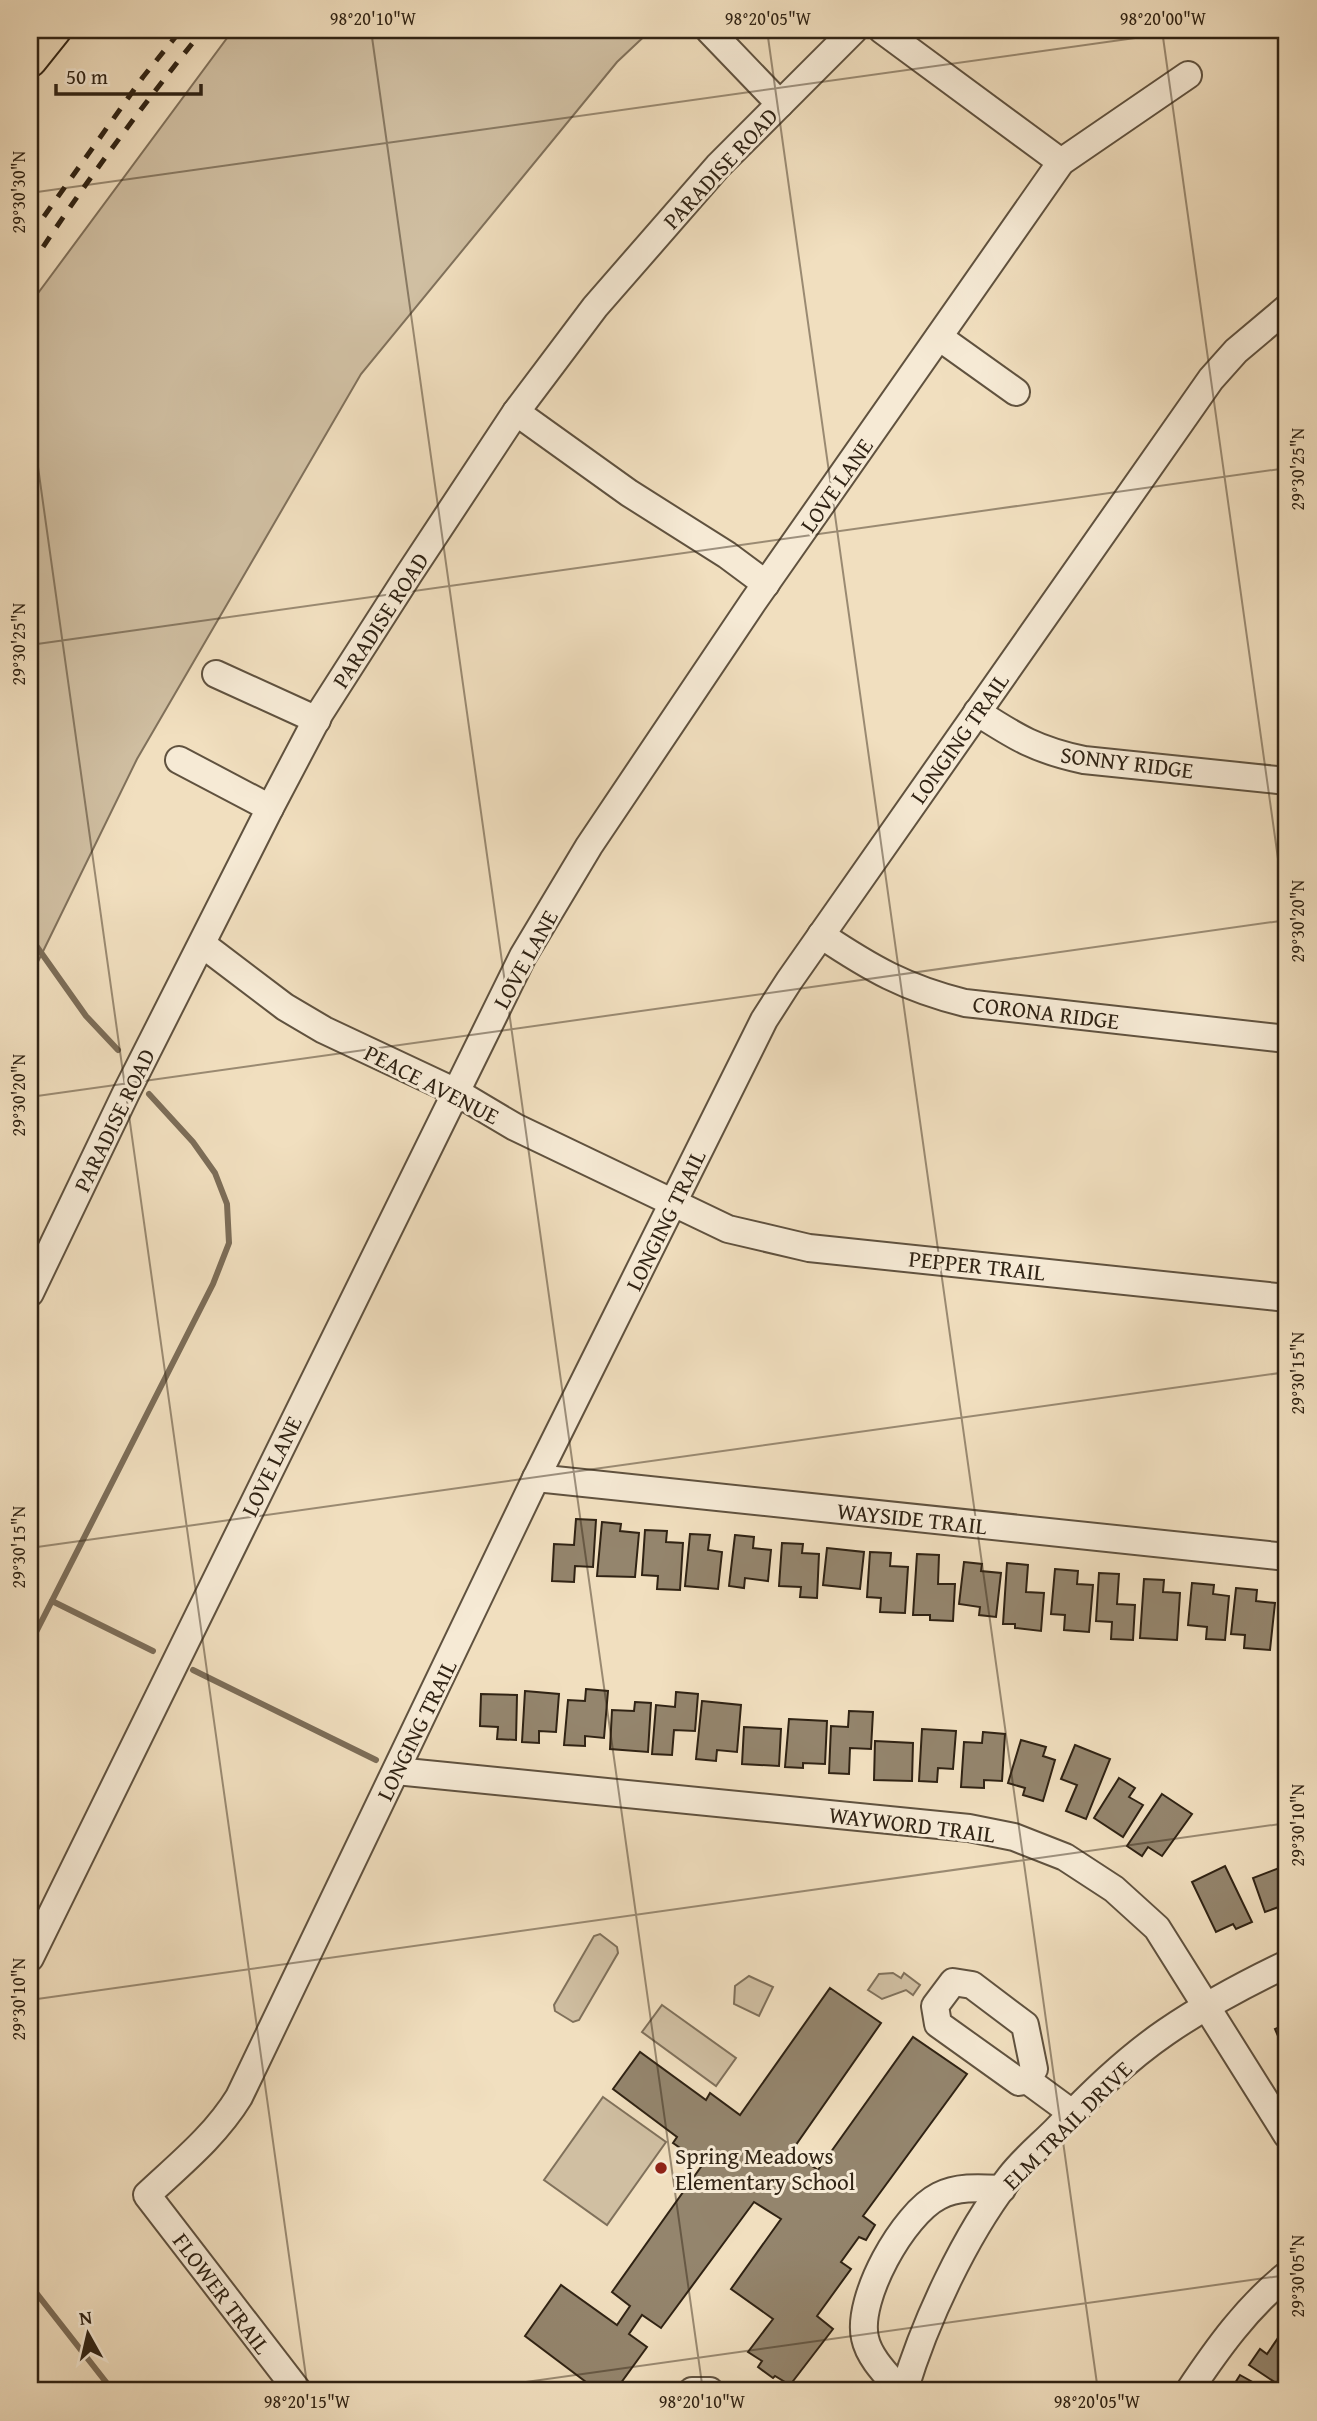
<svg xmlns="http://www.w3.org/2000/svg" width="1317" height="2421" viewBox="0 0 1317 2421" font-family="'Gentium Book Plus',serif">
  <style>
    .green { fill: #d0bfa2; stroke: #80715b; stroke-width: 2 }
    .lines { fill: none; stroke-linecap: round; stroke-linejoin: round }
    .stream { stroke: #7c6d58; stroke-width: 6 }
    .building { fill: #94856d; stroke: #302314; stroke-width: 2 }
    .minor-casing { stroke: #60523f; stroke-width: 30 }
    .major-casing { stroke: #302314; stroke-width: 37 }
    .minor { stroke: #f6ead5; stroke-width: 26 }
    .major { stroke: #f1dfbf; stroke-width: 33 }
    .rail { stroke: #302314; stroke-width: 5; stroke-dasharray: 12 12; stroke-linecap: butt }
    .ticks { fill: none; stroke: #302314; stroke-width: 2; stroke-opacity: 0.45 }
    .poi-dot { fill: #8f2418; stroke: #f6ead5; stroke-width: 2.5 }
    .labels { text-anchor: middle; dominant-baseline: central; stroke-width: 6; stroke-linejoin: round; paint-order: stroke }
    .street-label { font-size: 23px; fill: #302314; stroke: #f6ead5 }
    .poi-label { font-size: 23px; fill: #302314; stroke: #f6ead5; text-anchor: start }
    .neatline { fill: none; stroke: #302314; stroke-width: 2.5 }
    .ticks-label { font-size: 18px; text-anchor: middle; fill: #302314 }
  </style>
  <rect width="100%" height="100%" fill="#f1dfbf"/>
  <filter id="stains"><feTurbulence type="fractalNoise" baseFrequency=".00286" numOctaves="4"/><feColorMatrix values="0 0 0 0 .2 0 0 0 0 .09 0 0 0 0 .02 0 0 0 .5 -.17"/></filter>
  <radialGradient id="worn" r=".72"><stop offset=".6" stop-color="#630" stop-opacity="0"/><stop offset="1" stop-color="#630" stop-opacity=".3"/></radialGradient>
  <g class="green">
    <polygon points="233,30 651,30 617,62 361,374 137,759 30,978 30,304"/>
    <polygon points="600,1934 617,1947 618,1953 579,2020 573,2022 555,2011 554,2005 594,1936"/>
    <polygon points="893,1973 901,1978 904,1973 920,1985 913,1995 906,1990 882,1999 868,1990 879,1974"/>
    <polygon points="749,1976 773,1987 759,2016 734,2004 735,1986"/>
    <polygon points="662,2005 736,2058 716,2086 642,2032"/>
    <polygon points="603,2097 666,2142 607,2225 544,2180"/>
  </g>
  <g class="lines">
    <g class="stream">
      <polyline points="30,937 86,1016 118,1050"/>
      <polyline points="52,1601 153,1651"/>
      <polyline points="30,1644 213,1284 229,1243 227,1204 215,1173 193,1142 149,1094"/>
      <polyline points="193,1670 376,1760"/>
      <polyline points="30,2285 113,2391"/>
    </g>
  </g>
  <g class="building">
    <polygon points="576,1519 596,1520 593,1567 575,1566 574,1582 552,1581 554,1544 574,1545"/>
    <polygon points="602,1522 621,1524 620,1531 639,1533 635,1577 597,1576"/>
    <polygon points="645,1530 667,1531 666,1542 683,1543 680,1590 657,1589 658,1576 642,1575"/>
    <polygon points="690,1534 710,1535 708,1550 722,1552 718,1589 685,1586"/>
    <polygon points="735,1535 754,1537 753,1548 771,1550 768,1581 745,1578 744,1588 729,1586"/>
    <polygon points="782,1543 803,1544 802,1553 819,1554 817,1598 800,1597 801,1587 779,1586"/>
    <polygon points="827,1548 864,1552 860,1589 823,1585"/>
    <polygon points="870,1552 891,1553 890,1566 908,1567 905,1613 880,1612 881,1598 867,1597"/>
    <polygon points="917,1554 939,1555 938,1584 955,1584 953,1621 930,1620 930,1615 913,1615"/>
    <polygon points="964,1562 982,1564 981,1571 1001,1573 996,1617 979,1615 980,1607 959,1604"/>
    <polygon points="1007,1563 1028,1565 1026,1592 1044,1593 1041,1631 1015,1628 1015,1624 1003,1624"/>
    <polygon points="1055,1569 1078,1571 1077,1584 1093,1585 1089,1632 1064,1630 1065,1615 1051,1614"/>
    <polygon points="1099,1573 1119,1574 1117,1604 1135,1605 1133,1640 1111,1639 1112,1622 1096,1621"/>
    <polygon points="1144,1579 1164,1580 1163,1592 1180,1593 1177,1640 1140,1638"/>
    <polygon points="1192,1583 1214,1585 1213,1594 1229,1596 1225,1640 1206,1639 1207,1627 1188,1625"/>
    <polygon points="1236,1588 1257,1590 1256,1601 1275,1603 1270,1650 1244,1648 1245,1635 1231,1634"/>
    <polygon points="1285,1594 1287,1594 1287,1637 1280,1637"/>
    <polygon points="586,1689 608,1691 604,1738 585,1736 585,1746 564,1745 568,1700 585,1701"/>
    <polygon points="525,1691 559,1694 556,1732 539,1731 539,1743 522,1742"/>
    <polygon points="676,1692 698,1694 695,1731 674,1730 672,1755 652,1754 656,1705 675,1707"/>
    <polygon points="481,1694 517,1695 516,1740 497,1739 498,1727 480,1726"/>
    <polygon points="702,1701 741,1705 737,1752 717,1750 716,1761 696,1759"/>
    <polygon points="635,1702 651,1703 648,1752 610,1749 612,1710 634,1711"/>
    <polygon points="849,1711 873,1712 871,1749 850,1748 849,1774 829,1773 831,1726 848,1727"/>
    <polygon points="789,1719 827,1721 825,1764 803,1763 803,1768 785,1767"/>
    <polygon points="744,1727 781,1729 779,1766 742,1764"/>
    <polygon points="922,1729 956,1731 953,1769 938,1768 937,1782 919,1781"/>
    <polygon points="983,1732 1005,1734 1002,1781 984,1780 984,1788 961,1787 964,1742 982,1743"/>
    <polygon points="1021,1740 1046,1747 1043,1756 1055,1760 1043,1801 1023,1795 1025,1788 1008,1783"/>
    <polygon points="875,1741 913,1743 912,1781 874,1780"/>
    <polygon points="1075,1745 1110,1759 1086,1819 1066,1811 1077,1785 1061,1779"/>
    <polygon points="1119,1778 1135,1788 1129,1797 1143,1805 1123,1837 1094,1818"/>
    <polygon points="1162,1794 1192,1814 1162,1856 1148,1847 1142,1856 1127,1846"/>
    <polygon points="1287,1865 1287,1904 1265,1912 1253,1878"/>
    <polygon points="1225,1866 1252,1922 1236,1929 1233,1924 1216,1932 1192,1882"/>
    <polygon points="830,1988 881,2023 791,2152 818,2170 913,2037 967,2074 863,2216 875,2225 866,2240 859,2237 841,2262 851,2269 817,2316 833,2329 790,2385 775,2376 773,2378 758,2367 762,2361 748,2352 773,2319 731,2289 781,2219 754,2202 661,2328 642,2315 629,2334 647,2347 615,2391 598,2391 525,2336 561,2285 617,2325 630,2306 612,2292 703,2164 673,2143 677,2137 613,2089 640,2052 706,2100 710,2093 740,2115"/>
    <polygon points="1287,2024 1287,2057 1275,2029"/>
    <polygon points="1278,2338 1287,2344 1287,2386 1285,2389 1249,2365 1260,2349 1267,2354"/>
    <polygon points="1240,2375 1258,2385 1254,2391 1230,2391"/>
  </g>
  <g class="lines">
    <g class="minor-casing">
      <g id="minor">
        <polyline points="709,30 780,104"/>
        <polyline points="882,30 1061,162"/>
        <polyline points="939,337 1016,392"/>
        <polyline points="516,412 629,493 727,555 766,584"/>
        <polyline points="216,674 317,720"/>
        <path d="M977,712C1017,738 1037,750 1084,760L1287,781"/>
        <polyline points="179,760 270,808"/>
        <path d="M821,935C872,969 905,988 965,1003L1287,1039"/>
        <polyline points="202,944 285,1007 324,1030 456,1092 515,1127 728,1229 809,1248 1287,1298"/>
        <polyline points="30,1293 126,1093 270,808 320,713 409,574 516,412 595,307 718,166 854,30"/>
        <polyline points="536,1478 1287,1557"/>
        <polyline points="396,1771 969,1828 1014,1837 1065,1857 1114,1889 1157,1928 1287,2135"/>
        <polyline points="30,1958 523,956 589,846 753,602 1061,162 1188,75"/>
        <polyline points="1027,2080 1034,2069 1025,2025 972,1985 953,1982 935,2006 938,2024 1019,2082 1027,2080 1072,2113"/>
        <path d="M298,2391L147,2195C180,2164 215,2136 239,2097L536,1478L764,1020L789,981L1211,379L1236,351L1287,308"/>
        <polyline points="692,2391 710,2391"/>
        <path d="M901,2391C888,2376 869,2358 865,2338C856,2299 903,2214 939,2196C958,2186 981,2188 1002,2189"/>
        <path d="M904,2391C925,2321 965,2235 1010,2177C1023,2160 1040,2146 1055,2131C1089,2096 1125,2060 1166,2032C1204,2006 1245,1984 1287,1964"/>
        <path d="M1189,2391C1217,2349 1247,2307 1287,2275"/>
      </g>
    </g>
    <g class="major-casing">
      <polyline id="major" points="30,60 54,30"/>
    </g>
    <use href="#minor" class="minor"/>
    <use href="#major" class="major"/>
    <g class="rail">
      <polyline points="30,236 143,77 181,30"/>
      <path d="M30,267C83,185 142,106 203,30"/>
    </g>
  </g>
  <path class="ticks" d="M371,30L703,2391M767,30L1098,2391M1162,30L1287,923M30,193L1192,30M30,410L308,2391M30,645L1287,468M30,1097L1287,920M30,1548L1287,1372M30,2000L1287,1823M461,2391L1287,2275"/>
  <circle class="poi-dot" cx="661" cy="2168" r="7"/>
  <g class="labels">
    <g class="street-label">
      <text transform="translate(720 168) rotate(-47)">PARADISE ROAD</text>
      <text transform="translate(836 485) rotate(-55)">LOVE LANE</text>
      <text transform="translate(380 620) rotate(-57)">PARADISE ROAD</text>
      <text transform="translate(959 738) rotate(-55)">LONGING TRAIL</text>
      <text transform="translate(1127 762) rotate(7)">SONNY RIDGE</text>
      <text transform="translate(525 959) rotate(-61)">LOVE LANE</text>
      <text transform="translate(1046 1012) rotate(7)">CORONA RIDGE</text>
      <text transform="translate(432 1084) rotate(27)">PEACE AVENUE</text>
      <text transform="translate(114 1120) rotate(-64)">PARADISE ROAD</text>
      <text transform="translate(665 1220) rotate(-64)">LONGING TRAIL</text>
      <text transform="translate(977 1265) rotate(6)">PEPPER TRAIL</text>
      <text transform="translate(271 1466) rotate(-64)">LOVE LANE</text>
      <text transform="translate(912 1518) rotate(6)">WAYSIDE TRAIL</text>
      <text transform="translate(416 1730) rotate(-64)">LONGING TRAIL</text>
      <text transform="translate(912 1824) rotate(7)">WAYWORD TRAIL</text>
      <text transform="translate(1067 2125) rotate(-45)">ELM TRAIL DRIVE</text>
      <text transform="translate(222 2293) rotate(53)">FLOWER TRAIL</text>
    </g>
    <g class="poi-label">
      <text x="675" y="2155">Spring Meadows<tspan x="675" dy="26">Elementary School</tspan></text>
    </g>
  </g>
  <rect width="1317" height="2421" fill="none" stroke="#f1dfbf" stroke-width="77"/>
  <g transform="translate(88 2334) rotate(352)" stroke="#f6ead5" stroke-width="5" paint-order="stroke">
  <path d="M0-5L12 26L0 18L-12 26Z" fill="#302314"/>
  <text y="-10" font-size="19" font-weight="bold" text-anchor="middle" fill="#302314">N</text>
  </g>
  <path d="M56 84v10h145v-10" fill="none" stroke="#302314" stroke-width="3.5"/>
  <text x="66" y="84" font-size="21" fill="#302314" stroke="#f6ead5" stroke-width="5" paint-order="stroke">50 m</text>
  <rect x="38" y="38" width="1240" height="2344" class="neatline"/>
  <g class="ticks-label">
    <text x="373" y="25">98°20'10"W</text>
    <text x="768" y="25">98°20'05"W</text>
    <text x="1163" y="25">98°20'00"W</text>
    <text transform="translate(19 192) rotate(-90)" y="6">29°30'30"N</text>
    <text transform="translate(1298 469) rotate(-90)" y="6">29°30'25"N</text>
    <text transform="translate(19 644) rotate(-90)" y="6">29°30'25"N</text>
    <text transform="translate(1298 921) rotate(-90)" y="6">29°30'20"N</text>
    <text transform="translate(19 1095) rotate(-90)" y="6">29°30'20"N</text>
    <text transform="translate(1298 1373) rotate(-90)" y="6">29°30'15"N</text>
    <text transform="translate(19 1547) rotate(-90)" y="6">29°30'15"N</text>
    <text transform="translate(1298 1825) rotate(-90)" y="6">29°30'10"N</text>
    <text transform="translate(19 1999) rotate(-90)" y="6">29°30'10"N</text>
    <text transform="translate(1298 2276) rotate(-90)" y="6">29°30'05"N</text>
    <text x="307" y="2408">98°20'15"W</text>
    <text x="702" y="2408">98°20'10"W</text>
    <text x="1097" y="2408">98°20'05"W</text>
  </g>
  <rect width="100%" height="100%" filter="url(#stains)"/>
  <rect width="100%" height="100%" fill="url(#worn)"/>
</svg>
